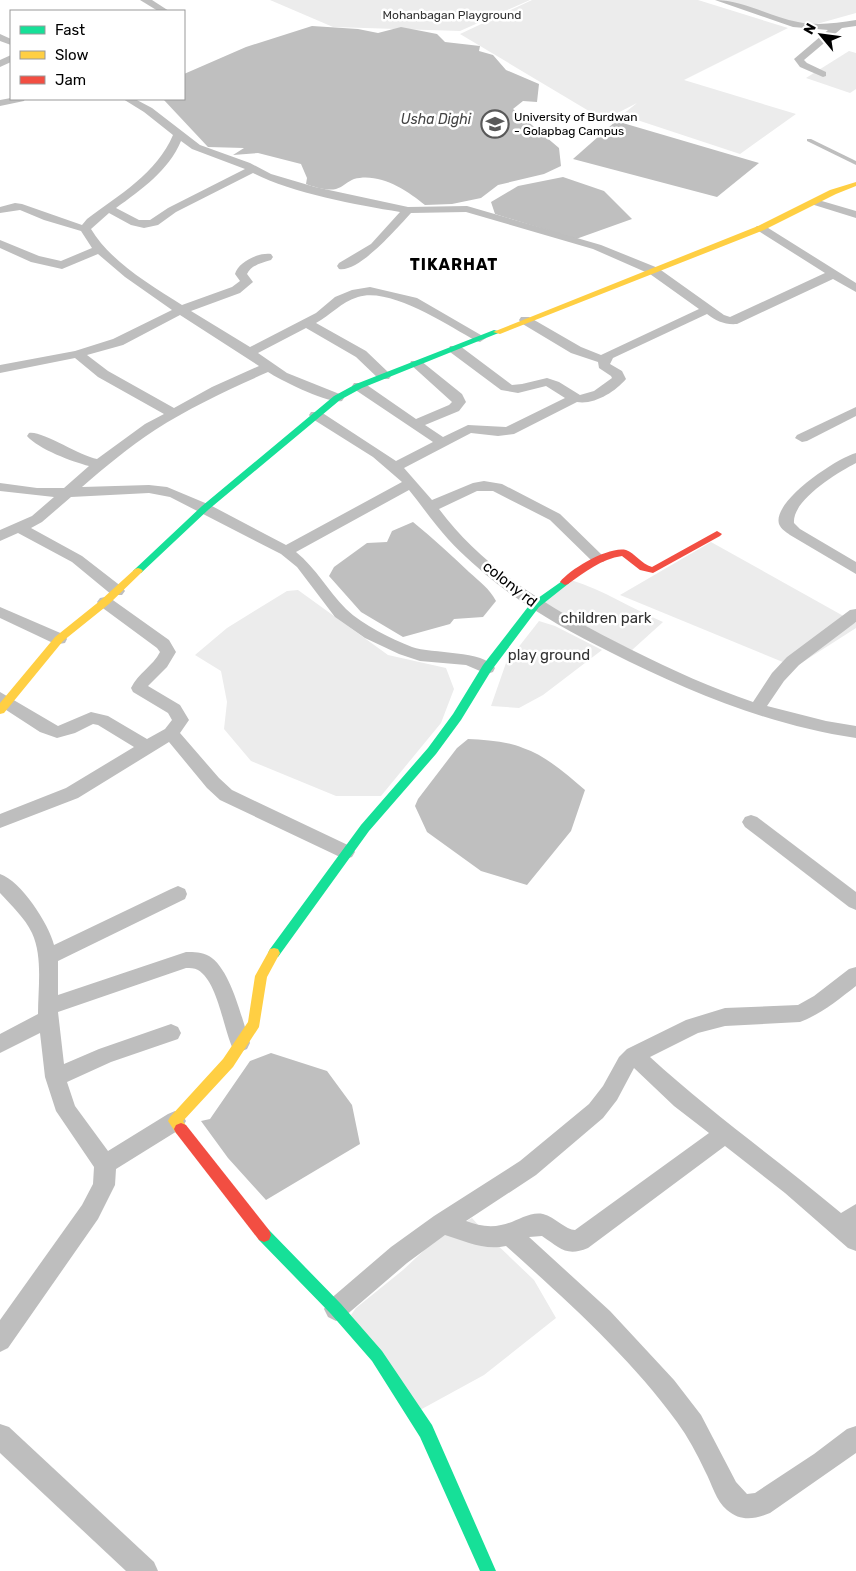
<svg xmlns="http://www.w3.org/2000/svg" width="856" height="1571" viewBox="0 0 856 1571" font-family="Rubik,sans-serif">
  <style>
    .green { fill: #ececec }
    .water { fill: #bfbfbf }
    .lines { fill: none; stroke-linecap: round; stroke-linejoin: round }
    .lane { fill: #bebebe; fill-rule: evenodd }
    .street { fill: #bebebe; fill-rule: evenodd }
    .fast { fill: #16e098; fill-rule: evenodd }
    .slow { fill: #ffcf43; fill-rule: evenodd }
    .jam { fill: #f24e42; fill-rule: evenodd }
    .labels { text-anchor: middle; dominant-baseline: central; stroke-width: 5; stroke-linejoin: round; paint-order: stroke }
    .far-park-label { font-size: 12px; fill: #333; stroke: #fff }
    .far-poi-label { font-size: 12px; fill: #000; stroke: #fff; text-anchor: start }
    .far-water-label { font-size: 14px; font-style: italic; fill: #444; stroke: #fff }
    .street-label { font-size: 15px; fill: #000; stroke: #fff }
    .park-label { font-size: 15px; fill: #333; stroke: #fff }
    .far-district-label { font-size: 16px; font-weight: bold; letter-spacing: 1px; fill: #000; stroke: #fff }
  </style>
  <rect width="100%" height="100%" fill="#fff"/>
  <g class="green">
    <polygon points="270,0 530,0 460,31 333,27"/>
    <polygon points="532,0 698,0 788,28 684,80 796,114 740,154 622,115 637,103 604,120 460,34"/>
    <polygon points="721,0 856,0 856,13 806,27"/>
    <polygon points="849,51 856,53 856,89 850,93 806,78"/>
    <polygon points="711,542 856,623 856,628 795,667 620,595"/>
    <path d="M571,580C604,590 632,609 663,622L632,650L540,606Z"/>
    <polygon points="298,590 388,655 446,668 454,689 441,723 381,796 336,796 251,761 224,729 227,702 221,671 195,655 227,628 287,591"/>
    <polygon points="539,621 555,626 602,650 543,695 519,708 491,706 506,663"/>
    <polygon points="472,1218 490,1238 534,1280 556,1318 484,1375 420,1410 351,1315 356,1308 403,1270 433,1242"/>
  </g>
  <g class="water">
    <path d="M312,26L358,29L378,33L401,27L437,34L445,42L480,46L479,51L493,55L506,70L539,84L537,102L523,101L513,109L559,148L561,166L544,174L498,185L481,198L452,204L425,205C407,190 379,172 354,179C348,181 343,187 336,189C327,191 314,187 306,184L307,178L301,164L258,153L233,155L244,148L208,147L163,99H184V74L246,47Z"/>
    <polygon points="616,121 759,163 717,197 573,159"/>
    <polygon points="563,177 604,191 632,219 576,239 495,214 491,202 518,186"/>
    <path d="M413,522C433,538 451,555 469,572C480,582 489,588 496,601L483,617L454,619L450,624L403,637L361,612L329,576L334,567L367,543L387,542L392,531Z"/>
    <path d="M468,739C486,740 506,741 523,748C547,756 567,775 585,790L571,831L527,885L481,871L427,832L415,806L418,799L457,748Z"/>
    <polygon points="271,1053 327,1071 352,1105 360,1144 266,1200 228,1158 201,1121 210,1119 250,1061"/>
  </g>
  <g class="lines">
    <polygon class="lane" points="807,139 811,139 856,161 856,165 807,141"/>
    <g class="street">
      <polygon points="140,0 152,0 169,11 158,11"/>
      <path d="M715,0C744,0 770,17 798,22C818,26 836,23 856,20V26L842,28L804,60L807,63L826,72V76L823,77L800,67L794,59L828,30L793,27Z"/>
      <polygon points="0,34 11,39 11,45 0,41"/>
      <polygon points="11,55 11,62 0,67 0,60"/>
      <polygon points="11,98 25,99 24,101 0,106 0,100"/>
      <path d="M123,99H135L152,108L200,145L250,163L271,174L315,187L408,207L467,206L601,245L658,268L724,315L730,317L825,273L757,230L755,228L757,226H765L856,283V292L833,279L737,324C725,325 716,321 707,314L613,358L610,364L622,371L626,379C615,392 594,405 577,402L514,434L498,436L471,433L404,468L432,500L473,483L484,481L502,484L560,514L603,556L606,559L603,562H593L550,520L493,491H477L439,509C487,574 562,615 634,651C672,670 712,688 753,702L772,673L787,657L850,610L856,609V622L799,665L784,681L767,706L826,721L856,726V738C769,725 689,692 610,652C566,630 523,606 485,574C468,559 451,544 437,526C427,514 419,502 409,490L296,552C316,568 328,591 346,609C364,626 390,638 412,647C432,654 484,650 495,668L493,672L487,674L466,665L420,661L399,654L365,638L335,617L297,567L281,554L170,497L149,493L71,497L42,522L31,528L82,556L122,587L125,591L122,595H112L72,562L18,533L0,541V530L32,516L54,497L0,491V483L37,488H64L89,466C73,462 38,449 27,436L29,433C41,430 80,456 97,459L145,424L164,414L98,377L75,358L0,373V365L75,351L113,339L172,310L125,277L98,254L62,269L31,262L0,248V240L39,256L61,261L92,248L81,231L44,220L20,210L0,213V207L15,203L22,204L82,225L87,219C119,195 157,173 173,135L144,112ZM181,141L192,149L245,169L168,208L150,220H139L116,208C141,190 169,170 181,141ZM253,173C291,193 357,205 400,212L371,244L339,263L337,266L339,269C359,273 398,227 411,213L466,212L593,249L650,274L699,309L601,355L581,347L529,317H521L519,320L521,323L571,353L598,362L599,368L611,376L612,378L594,391L580,395L559,382L547,378L522,384L512,385L460,346H450L449,349L450,352L501,390L518,393L546,386L565,398L506,427L468,425L443,437L425,425L459,411L466,402L462,394L421,361H411L410,364L452,402L449,405L416,419L364,383H354L352,386L354,389L433,442L396,461L321,412H311L309,415L311,418L373,457L402,482L286,545L210,505L167,487L149,485L82,487C105,467 129,447 155,430C190,407 230,389 268,372C280,380 328,404 342,401L344,398L342,395L287,373L258,353L306,328L356,357L379,379H389L391,376L389,373L366,351L316,323C331,315 341,302 358,297C391,287 447,325 476,341L480,342L486,338L417,298L370,287L352,290L335,297L316,313L250,347L191,311L240,293L253,282L247,274C251,265 262,263 271,260L273,257L271,254C259,252 238,262 235,274L240,281L232,287L182,305C149,284 111,262 91,229L109,213L131,225L144,228L158,225L176,212ZM180,315L259,366L212,387L174,408L108,371L87,355L123,345Z"/>
      <polygon points="815,199 856,211 856,218 811,204 809,202"/>
      <polygon points="856,407 856,416 807,441 802,442 795,438 797,435"/>
      <path d="M856,453V463C837,473 792,500 794,523L800,529L856,562V574L790,535C786,532 781,529 779,524C772,501 837,458 856,453Z"/>
      <path d="M105,597L110,598L169,640L176,652L167,667L148,686L180,705L189,720L180,733L219,778L232,790L352,847L355,852L352,857L346,859L340,857L220,800L207,788L169,742L78,798L0,828V814L66,788L134,747L98,725L93,724L75,733L57,738L40,732L0,706V692L58,726L91,712L108,716L147,739L165,729L172,720L168,713L133,692L131,688C138,673 153,666 160,652L157,648L100,606L97,602L100,598Z"/>
      <polygon points="0,607 65,635 67,639 65,643 59,644 53,643 0,618"/>
      <polygon points="751,815 757,817 856,892 856,910 849,907 745,827 742,822 745,817"/>
      <path d="M0,874C21,881 49,924 54,945L171,889L178,886L185,889L187,894L185,899L58,961V995L186,952C194,952 202,952 209,956C231,969 242,1020 250,1043L247,1049L240,1052L233,1049C223,1028 218,982 198,970C194,968 190,968 186,968L58,1012L64,1064L99,1049L171,1024L178,1027L181,1033L178,1039L111,1062L67,1082L75,1106L108,1151L168,1114L175,1111L182,1114L186,1121L182,1128L116,1169L115,1185L98,1219L8,1348L0,1352V1320L82,1205L93,1184L94,1167L56,1111L45,1077L40,1033L0,1053V1034L38,1014C38,988 43,957 32,933C25,918 11,905 0,893Z"/>
      <path d="M856,967V986C838,1000 821,1014 800,1022L725,1026L698,1033L650,1057C711,1113 778,1160 841,1213L856,1204V1251L848,1248L785,1193L725,1146L588,1248C566,1257 560,1248 542,1236L529,1237L610,1311L674,1380L701,1415L736,1482L747,1494L755,1493L814,1454L847,1429L856,1426V1453L770,1513C755,1519 741,1522 727,1510C716,1501 712,1484 705,1471C697,1454 688,1437 677,1422C629,1356 566,1300 506,1246C484,1251 465,1241 445,1235L407,1263L344,1317L336,1321L328,1317L324,1309L328,1301L391,1247L434,1216L520,1161L589,1104L603,1086L619,1057L627,1049L686,1020L725,1008L798,1005L814,996L849,969ZM634,1068L674,1106L709,1133L575,1230C566,1230 555,1217 543,1214C529,1211 515,1223 501,1225C489,1228 477,1225 466,1221L536,1175L603,1118L617,1100Z"/>
      <polygon points="0,1424 9,1427 154,1562 158,1571 126,1571 0,1453"/>
    </g>
    <g class="fast">
      <polygon points="494,330 501,332 362,388 340,400 208,510 141,573 135,573 133,571 135,569 202,506 334,396 356,384"/>
      <polygon points="565,579 570,582 568,584 539,607 491,671 461,720 436,754 369,831 278,957 274,958 270,957 268,953 270,949 361,825 428,748 453,714 483,665 531,603"/>
      <polygon points="264,1228 269,1230 341,1304 382,1351 432,1425 496,1571 480,1571 420,1437 372,1361 331,1314 259,1240 257,1235 259,1230"/>
    </g>
    <g class="slow">
      <polygon points="856,182 856,186 836,194 764,230 500,334 493,332 758,226 830,190"/>
      <polygon points="138,568 141,569 143,571 141,573 109,604 63,641 4,713 0,714 0,703 55,637 101,600 135,569"/>
      <polygon points="274,948 278,949 280,953 267,977 259,1027 233,1067 183,1121 188,1129 186,1133 181,1135 176,1133 168,1121 170,1117 223,1059 248,1022 255,976 270,949"/>
    </g>
    <g class="jam">
      <path d="M717,531L722,534L720,536L653,573L640,570L622,556C601,559 585,572 568,584L565,585L560,582C570,569 609,546 626,550C635,553 641,564 652,567Z"/>
      <polygon points="181,1123 186,1125 269,1230 271,1235 269,1240 264,1242 259,1240 176,1133 174,1129 176,1125"/>
    </g>
  </g>
  <defs>
    <g id="university-ring" transform="scale(1.4375)"><circle r="9.5" fill="#fff" stroke="#595959" stroke-width="1.5"/><path d="M0-5L7-2L0 1L-7-2ZM-4 1L0 2.5L4 1V4Q0 6-4 4Z" fill="#595959"/></g>
  </defs>
  <g fill-rule="evenodd">
    <use href="#university-ring" x="495" y="124"/>
  </g>
  <g class="labels">
    <g class="far-park-label">
      <text x="452" y="15">Mohanbagan Playground</text>
    </g>
    <g class="far-poi-label">
      <text x="514" y="117">University of Burdwan<tspan x="514" dy="14">- Golapbag Campus</tspan></text>
    </g>
    <g class="far-water-label">
      <text x="436" y="119">Usha Dighi</text>
    </g>
    <g class="street-label">
      <text transform="translate(510 584) rotate(38)">colony rd</text>
    </g>
    <g class="park-label">
      <text x="606" y="618">children park</text>
      <text x="549" y="655">play ground</text>
    </g>
    <g class="far-district-label">
      <text x="454" y="264">TIKARHAT</text>
    </g>
  </g>
  <rect x="10" y="10" width="175" height="90" fill="#ffffff" stroke="#999999"/>
  <rect x="20" y="26" width="25" height="8" fill="#16e098" stroke="#999999"/>
  <text x="55" y="35" font-size="15" fill="#000000">Fast</text>
  <rect x="20" y="51" width="25" height="8" fill="#ffcf43" stroke="#999999"/>
  <text x="55" y="60" font-size="15" fill="#000000">Slow</text>
  <rect x="20" y="76" width="25" height="8" fill="#f24e42" stroke="#999999"/>
  <text x="55" y="85" font-size="15" fill="#000000">Jam</text>
  <g transform="translate(821 35) rotate(299)" stroke="#ffffff" stroke-width="4" paint-order="stroke">
  <path d="M0-4L9 19L0 12L-9 19Z" fill="#000000"/>
  <text y="-8" font-size="14" font-weight="bold" text-anchor="middle" fill="#000000">N</text>
  </g>
</svg>
